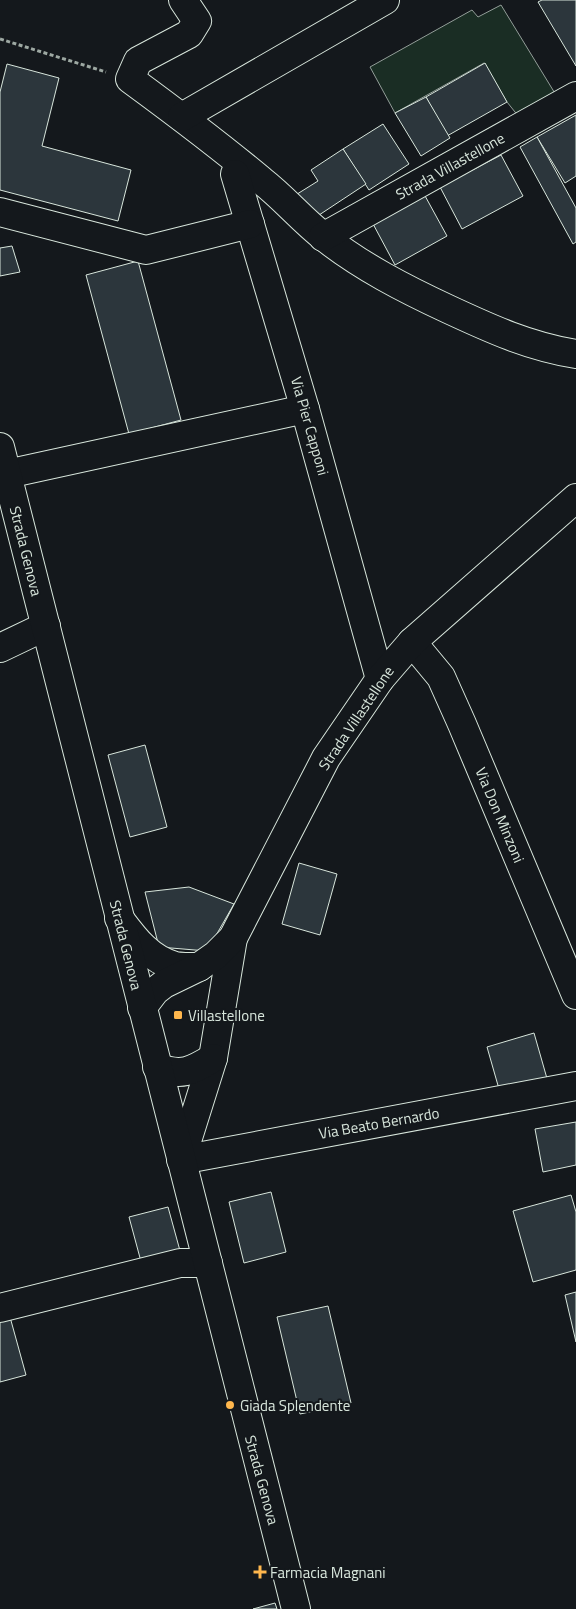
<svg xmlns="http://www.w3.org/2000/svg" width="576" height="1609" viewBox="0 0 576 1609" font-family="'Titillium Web',sans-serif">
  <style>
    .green { fill: #1a2d24; stroke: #939e99 }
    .building { fill: #2c363c; stroke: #d8e6dc }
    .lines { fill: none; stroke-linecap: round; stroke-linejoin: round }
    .minor-casing { stroke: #d8e6dc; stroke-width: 30 }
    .major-casing { stroke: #d8e6dc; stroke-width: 30 }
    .path { stroke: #9da8a2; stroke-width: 3; stroke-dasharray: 4 2.5; stroke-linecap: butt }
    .minor { stroke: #14181c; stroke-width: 28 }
    .major { stroke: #14181c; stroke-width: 28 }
    .poi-dot { fill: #ffb74d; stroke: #14181c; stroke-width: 2 }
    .labels { text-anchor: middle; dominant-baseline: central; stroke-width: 4; stroke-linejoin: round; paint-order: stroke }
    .street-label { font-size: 15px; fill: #d8e6dc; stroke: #14181c }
    .poi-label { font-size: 15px; fill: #d8e6dc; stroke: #14181c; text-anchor: start }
  </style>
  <rect width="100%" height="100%" fill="#14181c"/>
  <polygon class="green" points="501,5 556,95 519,117 507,102 484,63 395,113 370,67 472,10 478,17"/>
  <g class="building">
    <polygon points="542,0 576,0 576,66 538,2"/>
    <polygon points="485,63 507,102 447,136 426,97"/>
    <polygon points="7,64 59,78 42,146 131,170 118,221 0,190 0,92"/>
    <polygon points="426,97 450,138 421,156 395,113"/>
    <polygon points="576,115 576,176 565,183 537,137"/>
    <polygon points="383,124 409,164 369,190 343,149"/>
    <polygon points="537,137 576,208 576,242 573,244 520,147"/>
    <polygon points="343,149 366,184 310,221 294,196 318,181 311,170"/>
    <polygon points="501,155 523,196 462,229 440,187"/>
    <polygon points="424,194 447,236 395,265 372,222"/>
    <polygon points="12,246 20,272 0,276 0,248"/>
    <polygon points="138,261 181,420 129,434 86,275"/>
    <polygon points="145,745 167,827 130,837 108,755"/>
    <polygon points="299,863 337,874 320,935 282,924"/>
    <polygon points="189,887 234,904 207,951 159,947 145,892"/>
    <polygon points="534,1033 548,1082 501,1096 487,1047"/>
    <polygon points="576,1122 576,1165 543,1172 535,1129"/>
    <polygon points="271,1192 286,1252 244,1263 229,1202"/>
    <polygon points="571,1195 576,1212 576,1270 533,1282 513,1211"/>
    <polygon points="168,1207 182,1258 143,1269 129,1217"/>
    <polygon points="576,1292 576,1342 565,1295"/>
    <polygon points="328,1306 351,1403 300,1414 277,1317"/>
    <polygon points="10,1317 26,1375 0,1382 0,1320"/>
    <polygon points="275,1603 277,1609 253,1609"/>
  </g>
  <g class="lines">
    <g class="minor-casing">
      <g id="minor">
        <path d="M183,0L197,21L189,34L138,61L130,79C175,112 219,145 262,181C284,198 302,220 324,237C362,267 405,289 448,309C491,329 528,346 576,354"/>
        <polyline points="182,117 385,0"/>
        <polyline points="235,174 305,409 380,679"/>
        <polyline points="0,212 146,250 250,224"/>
        <polyline points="323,237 576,96"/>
        <polyline points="7,474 305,409"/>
        <polyline points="412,642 441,677 462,724 576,995"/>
        <polyline points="0,648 46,626"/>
        <path d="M119,918C134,938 149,959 175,966C182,967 191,967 199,967"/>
        <polyline points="233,938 213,1058 181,1160 576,1086"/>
        <polyline points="142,1008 155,991 164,984 199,967 216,955 233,938 326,758 380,679 412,642 576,498"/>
        <path d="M157,1067C181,1077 192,1071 213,1058"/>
        <polyline points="0,1308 180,1263 208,1263"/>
      </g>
    </g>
    <g class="major-casing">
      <polyline id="major" points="0,447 296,1609"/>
    </g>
    <polyline class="path" points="0,39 106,72"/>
    <use href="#minor" class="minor"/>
    <use href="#major" class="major"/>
  </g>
  <g class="poi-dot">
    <rect x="173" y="1010" width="10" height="10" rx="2.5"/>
    <circle cx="230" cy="1405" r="5"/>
    <path d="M257.5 1564.5h5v5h5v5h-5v5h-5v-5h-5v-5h5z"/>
  </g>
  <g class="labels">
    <g class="street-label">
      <text transform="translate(450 166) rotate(-29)">Strada Villastellone</text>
      <text transform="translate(310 426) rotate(74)">Via Pier Capponi</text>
      <text transform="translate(26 551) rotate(76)">Strada Genova</text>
      <text transform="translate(356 718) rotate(-56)">Strada Villastellone</text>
      <text transform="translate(500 815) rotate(67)">Via Don Minzoni</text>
      <text transform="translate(126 945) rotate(76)">Strada Genova</text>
      <text transform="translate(379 1123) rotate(-10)">Via Beato Bernardo</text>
      <text transform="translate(262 1480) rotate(75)">Strada Genova</text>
    </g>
    <g class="poi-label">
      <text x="188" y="1015">Villastellone</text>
      <text x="240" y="1405">Giada Splendente</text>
      <text x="270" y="1572">Farmacia Magnani</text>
    </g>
  </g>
</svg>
